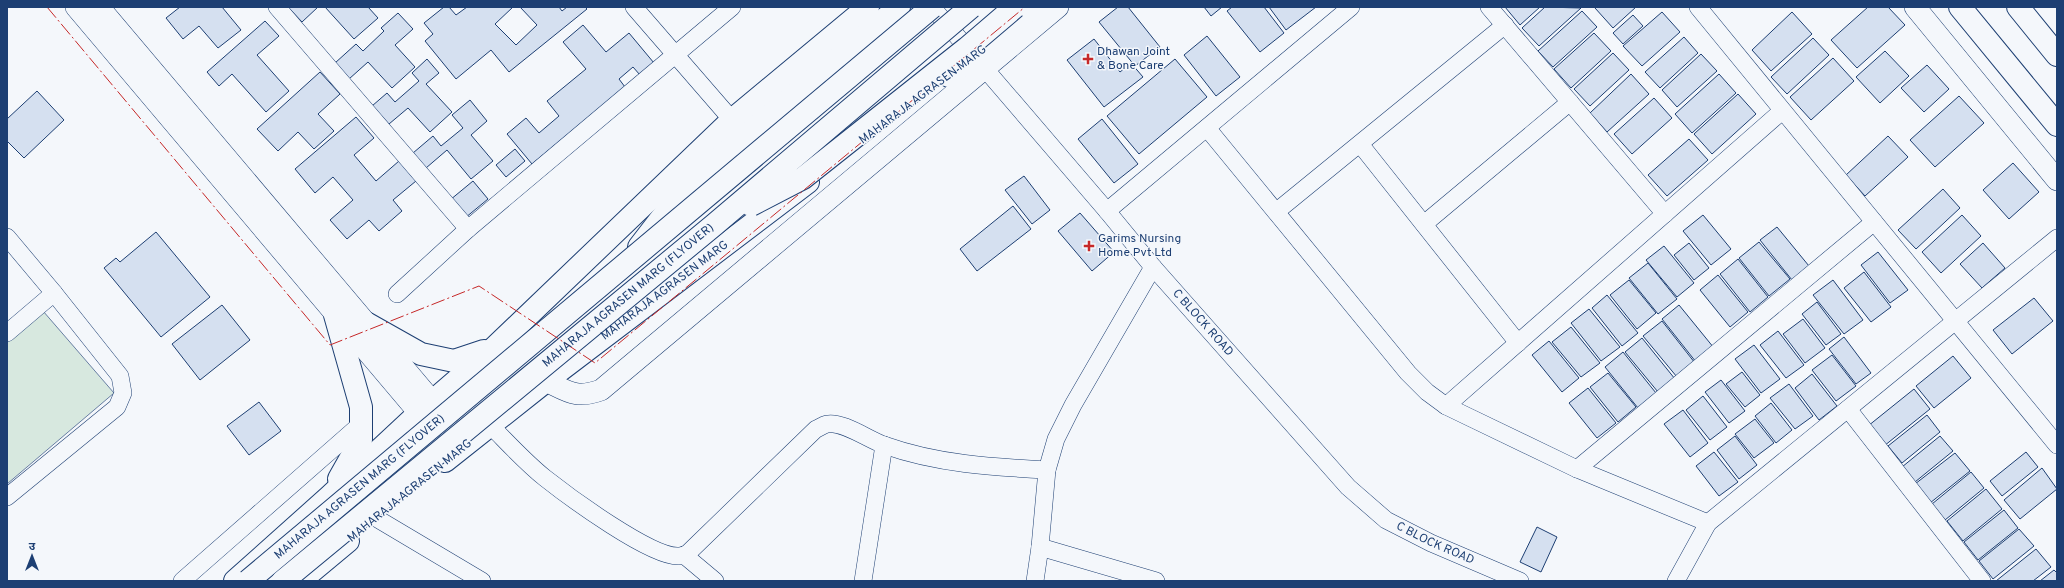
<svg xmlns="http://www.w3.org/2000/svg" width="2064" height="588" viewBox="0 0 2064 588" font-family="Overpass,'Noto Sans Devanagari',sans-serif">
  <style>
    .green { fill: #d7e8df; stroke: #687fa3 }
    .building { fill: #d5e0f0; stroke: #1d3f73 }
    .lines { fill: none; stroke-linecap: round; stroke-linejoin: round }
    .minor-casing { stroke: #1d3f73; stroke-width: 18 }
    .tertiary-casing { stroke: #1d3f73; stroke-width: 22 }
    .secondary-casing { stroke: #1d3f73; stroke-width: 24 }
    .primary-casing { stroke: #1d3f73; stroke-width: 24 }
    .minor { stroke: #f4f7fb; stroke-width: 17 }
    .tertiary { stroke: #f4f7fb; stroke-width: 21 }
    .secondary { stroke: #f4f7fb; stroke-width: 22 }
    .primary { stroke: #f4f7fb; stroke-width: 22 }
    .primary-bridge-casing { stroke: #1d3f73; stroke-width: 24; stroke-linecap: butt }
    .primary-bridge { stroke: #f4f7fb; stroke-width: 22 }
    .power { stroke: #c62828; stroke-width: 1; stroke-dasharray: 14 3 2 3; stroke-linecap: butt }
    .poi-dot { fill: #c62828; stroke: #f4f7fb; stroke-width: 1.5 }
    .labels { text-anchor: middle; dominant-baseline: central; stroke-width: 3; stroke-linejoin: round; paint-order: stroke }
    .poi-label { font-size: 12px; fill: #1d3f73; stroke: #f4f7fb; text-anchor: start }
    .street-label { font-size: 12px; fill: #1d3f73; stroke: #f4f7fb }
  </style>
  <rect width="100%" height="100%" fill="#f4f7fb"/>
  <polygon class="green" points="43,311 114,393 7,484 7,341"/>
  <g class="building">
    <polygon points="180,7 222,7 241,30 218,48 199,26 183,39 166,18"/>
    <polygon points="288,7 318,7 302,22"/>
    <polygon points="325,7 368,7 378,18 354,39"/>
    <polygon points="444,7 449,7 456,15 467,7 513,7 495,24 516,45 537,25 520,7 559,7 562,11 567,7 585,7 587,9 509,72 491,50 456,79 425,41 433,34 424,23"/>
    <polygon points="1118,7 1128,7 1160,47 1135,66 1099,22"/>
    <polygon points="1204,7 1222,7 1211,16"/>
    <polygon points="1232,7 1264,7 1284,33 1260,52 1227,11"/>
    <polygon points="1269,7 1316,7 1286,30"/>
    <polygon points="1505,7 1540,7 1520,25"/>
    <polygon points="1545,7 1581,8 1539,46 1522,28"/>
    <polygon points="1597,7 1636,7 1613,28 1595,8"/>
    <polygon points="1868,7 1888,7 1905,25 1857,68 1831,40"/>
    <polygon points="1582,11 1597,27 1553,67 1538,51"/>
    <polygon points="1662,12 1680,32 1642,66 1623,46"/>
    <polygon points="1792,12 1812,34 1771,71 1752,50"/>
    <polygon points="398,13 413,29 395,45 415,67 392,88 368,62 349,79 335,63 356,44 363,51 384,31 381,28"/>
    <polygon points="1633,15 1643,26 1623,44 1613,33"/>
    <polygon points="265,21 279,36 257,55 289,91 266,112 232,74 219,86 207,72"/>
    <polygon points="583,25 606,52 629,33 654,63 640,75 633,67 619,79 625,87 532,164 507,134 526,118 539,133 559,116 547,101 586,69 563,42"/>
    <polygon points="1594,33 1611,51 1571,88 1554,69"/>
    <polygon points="1207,36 1240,77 1216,96 1184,55"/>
    <polygon points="1684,37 1698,53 1660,88 1645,72"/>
    <polygon points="1813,38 1829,55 1787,94 1771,77"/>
    <polygon points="1094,39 1120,72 1131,63 1143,77 1104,107 1067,60"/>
    <polygon points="1885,51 1909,76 1880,103 1856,77"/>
    <polygon points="1613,53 1629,70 1590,106 1574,89"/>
    <polygon points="1701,54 1717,71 1677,107 1662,90"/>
    <polygon points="1833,58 1854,81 1811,120 1790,97"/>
    <polygon points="427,59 439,73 426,84 452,112 430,132 408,108 389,124 372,106 387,93 395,102 419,81 412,73"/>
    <polygon points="1175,59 1207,97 1139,154 1107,116"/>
    <polygon points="1927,65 1949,89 1924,112 1901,88"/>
    <polygon points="320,72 340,94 318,114 334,131 314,149 298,132 278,151 257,129"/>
    <polygon points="1631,74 1649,94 1607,132 1590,113"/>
    <polygon points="1719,74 1736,93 1692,133 1675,114"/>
    <polygon points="37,91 64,120 24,158 7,141 7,119"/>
    <polygon points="1738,94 1756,114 1712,154 1694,134"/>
    <polygon points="1959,96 1984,123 1935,167 1910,140"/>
    <polygon points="1654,98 1672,118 1632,154 1614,134"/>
    <polygon points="470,100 487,121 471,135 493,161 471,179 447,150 426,168 413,153 433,136 441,146 463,128 452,115"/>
    <polygon points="356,117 374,138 354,155 376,181 399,161 416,181 393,200 402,211 379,231 369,220 347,239 330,220 353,200 333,177 315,193 295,169"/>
    <polygon points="1102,119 1138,164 1114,183 1078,139"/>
    <polygon points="1888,136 1908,157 1865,196 1846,175"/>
    <polygon points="1689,139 1708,160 1667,196 1648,175"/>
    <polygon points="515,149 525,161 506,177 496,165"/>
    <polygon points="2013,163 2039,192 2009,219 1983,190"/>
    <polygon points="1024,176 1050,210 1032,224 1005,190"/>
    <polygon points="473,181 488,199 465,218 450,200"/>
    <polygon points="1943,189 1960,208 1916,249 1898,230"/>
    <polygon points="1013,206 1031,229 977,271 960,249"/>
    <polygon points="1080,213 1114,252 1092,271 1058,231"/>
    <polygon points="1703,215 1731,249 1711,265 1683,231"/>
    <polygon points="1962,215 1981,236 1941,273 1922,252"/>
    <polygon points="1777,227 1809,266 1792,280 1760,240"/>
    <polygon points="156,232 210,297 161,337 104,268 116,258 120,262"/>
    <polygon points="1759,242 1790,279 1769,296 1739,258"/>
    <polygon points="1689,243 1709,268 1694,280 1674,255"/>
    <polygon points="1983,243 2005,268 1982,288 1960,264"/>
    <polygon points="1664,246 1694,283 1677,297 1646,260"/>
    <polygon points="1878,252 1908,290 1890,303 1861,265"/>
    <polygon points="1738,259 1768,297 1750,312 1720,274"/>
    <polygon points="1648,263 1677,299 1658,314 1629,278"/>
    <polygon points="1864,272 1891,307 1871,322 1844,288"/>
    <polygon points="1718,275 1748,312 1730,327 1700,290"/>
    <polygon points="1629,280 1656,313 1637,329 1610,295"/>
    <polygon points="1833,280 1863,320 1844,334 1813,295"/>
    <polygon points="1607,295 1638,333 1622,346 1592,308"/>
    <polygon points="2034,298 2053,321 2012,354 1993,330"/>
    <polygon points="1817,302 1841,334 1826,345 1802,314"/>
    <polygon points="222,305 250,340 200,380 172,344"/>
    <polygon points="1679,305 1714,348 1696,362 1662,319"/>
    <polygon points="1589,309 1620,347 1601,361 1571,323"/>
    <polygon points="1803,319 1825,348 1805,363 1783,334"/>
    <polygon points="1662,321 1695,363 1677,377 1643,336"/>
    <polygon points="1571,327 1600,363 1581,377 1552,342"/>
    <polygon points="1778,331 1804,365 1786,378 1760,345"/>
    <polygon points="1844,337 1871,373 1856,384 1829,349"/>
    <polygon points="1642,338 1675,379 1658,392 1625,352"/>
    <polygon points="1549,341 1579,378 1562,392 1532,355"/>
    <polygon points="1754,345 1780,379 1761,393 1735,359"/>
    <polygon points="1623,352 1656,393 1638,408 1605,367"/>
    <polygon points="1832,355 1856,386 1836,401 1812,370"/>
    <polygon points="1953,356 1971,378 1934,408 1916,386"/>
    <polygon points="1742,372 1760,395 1745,407 1726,384"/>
    <polygon points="1608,373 1636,407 1618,422 1590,387"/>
    <polygon points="1812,374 1837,406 1819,420 1795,388"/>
    <polygon points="1721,380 1745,411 1729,423 1705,392"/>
    <polygon points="1789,384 1813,416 1795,429 1770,398"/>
    <polygon points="1588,388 1616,423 1597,438 1569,403"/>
    <polygon points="1914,389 1930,409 1884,446 1868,426"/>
    <polygon points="1703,396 1727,427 1710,440 1686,410"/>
    <polygon points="259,402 281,431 249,455 227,426"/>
    <polygon points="1771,403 1792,430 1776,443 1755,416"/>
    <polygon points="1683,410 1708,443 1690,457 1664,424"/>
    <polygon points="1927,415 1940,432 1902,463 1888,446"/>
    <polygon points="1755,419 1774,443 1754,458 1735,434"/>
    <polygon points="1735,436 1757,465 1739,479 1717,450"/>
    <polygon points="1940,436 1953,451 1915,482 1902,467"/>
    <polygon points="1714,452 1738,482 1719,496 1696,466"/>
    <polygon points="2026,452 2038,467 2002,496 1990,481"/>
    <polygon points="1955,453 1970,471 1930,503 1915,484"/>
    <polygon points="2042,468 2057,489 2020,519 2004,500"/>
    <polygon points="1971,472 1984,488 1945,520 1932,504"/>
    <polygon points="1986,489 2002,509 1963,541 1947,521"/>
    <polygon points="2004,510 2018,528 1978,560 1964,542"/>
    <polygon points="1537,527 1557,537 1541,572 1520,562"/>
    <polygon points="2019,529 2034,546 1993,579 1979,561"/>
    <polygon points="2036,549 2051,567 2033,581 1996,581"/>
    <polygon points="2054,570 2057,573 2057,581 2040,581"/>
  </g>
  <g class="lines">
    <g class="minor-casing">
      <g id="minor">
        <polyline points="277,7 468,229"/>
        <polyline points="634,7 732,120"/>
        <path id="s1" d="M932,7L1107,211L1153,267L1348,487L1386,520L1431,543L1520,581"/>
        <polyline points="1489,7 1665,214"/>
        <polyline points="1698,7 2057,445"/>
        <polyline points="1207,128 1408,373 1427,392 1446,406 1577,469 1708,523"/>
        <polyline points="1360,144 1518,343"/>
        <polyline points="1107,211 1351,7"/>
        <polyline points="1277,211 1505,25"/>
        <polyline points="1424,224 1570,102"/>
        <polyline points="7,237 54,293 120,376 123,393 117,407 7,497"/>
        <polyline points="1153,267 1073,405 1056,439 1047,470 1040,547 1156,581"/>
        <polyline points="397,294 468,229 732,7"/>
        <polyline points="7,333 54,293"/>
        <polyline points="1446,406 1782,111"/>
        <polyline points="1848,409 1982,581"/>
        <path d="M490,425C508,443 525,462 545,478C569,497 652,558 679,556C682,556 685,555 688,553L816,429C819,428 823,425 827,424C843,421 869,440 884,445C937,464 992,467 1047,470"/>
        <polyline points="1577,469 1874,222"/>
        <polyline points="376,518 482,581"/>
        <polyline points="684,555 715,581"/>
        <polyline points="182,581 361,424"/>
        <polyline points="863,581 884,445"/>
        <polyline points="1035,581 1040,547"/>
        <polyline points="1676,581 1708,523 2057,238"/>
      </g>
    </g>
    <g class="tertiary-casing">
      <g id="tertiary">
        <polyline points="76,7 419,413"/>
        <polyline points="99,7 432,401"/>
        <polyline points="1915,7 2057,180"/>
        <path d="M546,381C569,392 576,399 601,390L1058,7"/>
      </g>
    </g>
    <g class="secondary-casing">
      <g id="secondary">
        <polyline points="1960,7 2057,125"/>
        <polyline points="2018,7 2057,55"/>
        <polyline points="949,76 1033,7"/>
        <polyline points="335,315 361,407 361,440 339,479"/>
        <polyline points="366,323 421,354 454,361 484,351"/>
        <path id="s2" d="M445,461L546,381L808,182"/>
        <polyline points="235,581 329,497 419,413 493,349 732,120 868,7"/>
        <polyline points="300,581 348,541"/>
      </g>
    </g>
    <g class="primary-casing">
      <polyline id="primary" points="639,247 687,185 899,7"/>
    </g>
    <use href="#minor" class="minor"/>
    <use href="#tertiary" class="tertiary"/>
    <use href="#secondary" class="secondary"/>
    <use href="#primary" class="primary"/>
    <g class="primary-bridge-casing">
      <g id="primary-bridge">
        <polyline points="751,205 803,178 967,48 1015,7"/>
        <path id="s3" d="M248,581L932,7"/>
        <path id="s4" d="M283,581L714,225L971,7"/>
      </g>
    </g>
    <use href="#primary-bridge" class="primary-bridge"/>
    <polyline class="power" points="47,7 330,345 479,286 595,363 1025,7"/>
  </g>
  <g class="poi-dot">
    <path d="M1086 53h4v4h4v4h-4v4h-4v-4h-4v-4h4z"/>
    <path d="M1087 240h4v4h4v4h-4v4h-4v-4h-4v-4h4z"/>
  </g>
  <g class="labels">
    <g class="poi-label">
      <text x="1097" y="52">Dhawan Joint<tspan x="1097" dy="14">&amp; Bone Care</tspan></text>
      <text x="1098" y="239">Garims Nursing<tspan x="1098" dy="14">Home Pvt Ltd</tspan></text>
    </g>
    <g class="street-label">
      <text transform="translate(923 95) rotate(-37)">MAHARAJA AGRASEN MARG</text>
      <text stroke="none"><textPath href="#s2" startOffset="278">MAHARAJA AGRASEN MARG</textPath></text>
      <text stroke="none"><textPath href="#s4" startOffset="448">MAHARAJA AGRASEN MARG (FLYOVER)</textPath></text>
      <text stroke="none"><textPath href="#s1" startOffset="416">C BLOCK ROAD</textPath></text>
      <text stroke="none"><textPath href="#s3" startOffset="146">MAHARAJA AGRASEN MARG (FLYOVER)</textPath></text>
      <text transform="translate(410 491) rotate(-39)">MAHARAJA AGRASEN MARG</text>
      <text stroke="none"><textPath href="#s1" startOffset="740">C BLOCK ROAD</textPath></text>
    </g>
  </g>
  <rect width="2064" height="588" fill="none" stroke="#1d3f73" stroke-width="16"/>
  <g transform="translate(32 556)" stroke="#f4f7fb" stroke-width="3" paint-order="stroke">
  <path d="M0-3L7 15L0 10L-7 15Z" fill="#1d3f73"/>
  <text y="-6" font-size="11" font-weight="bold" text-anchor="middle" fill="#1d3f73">उ</text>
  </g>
</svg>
